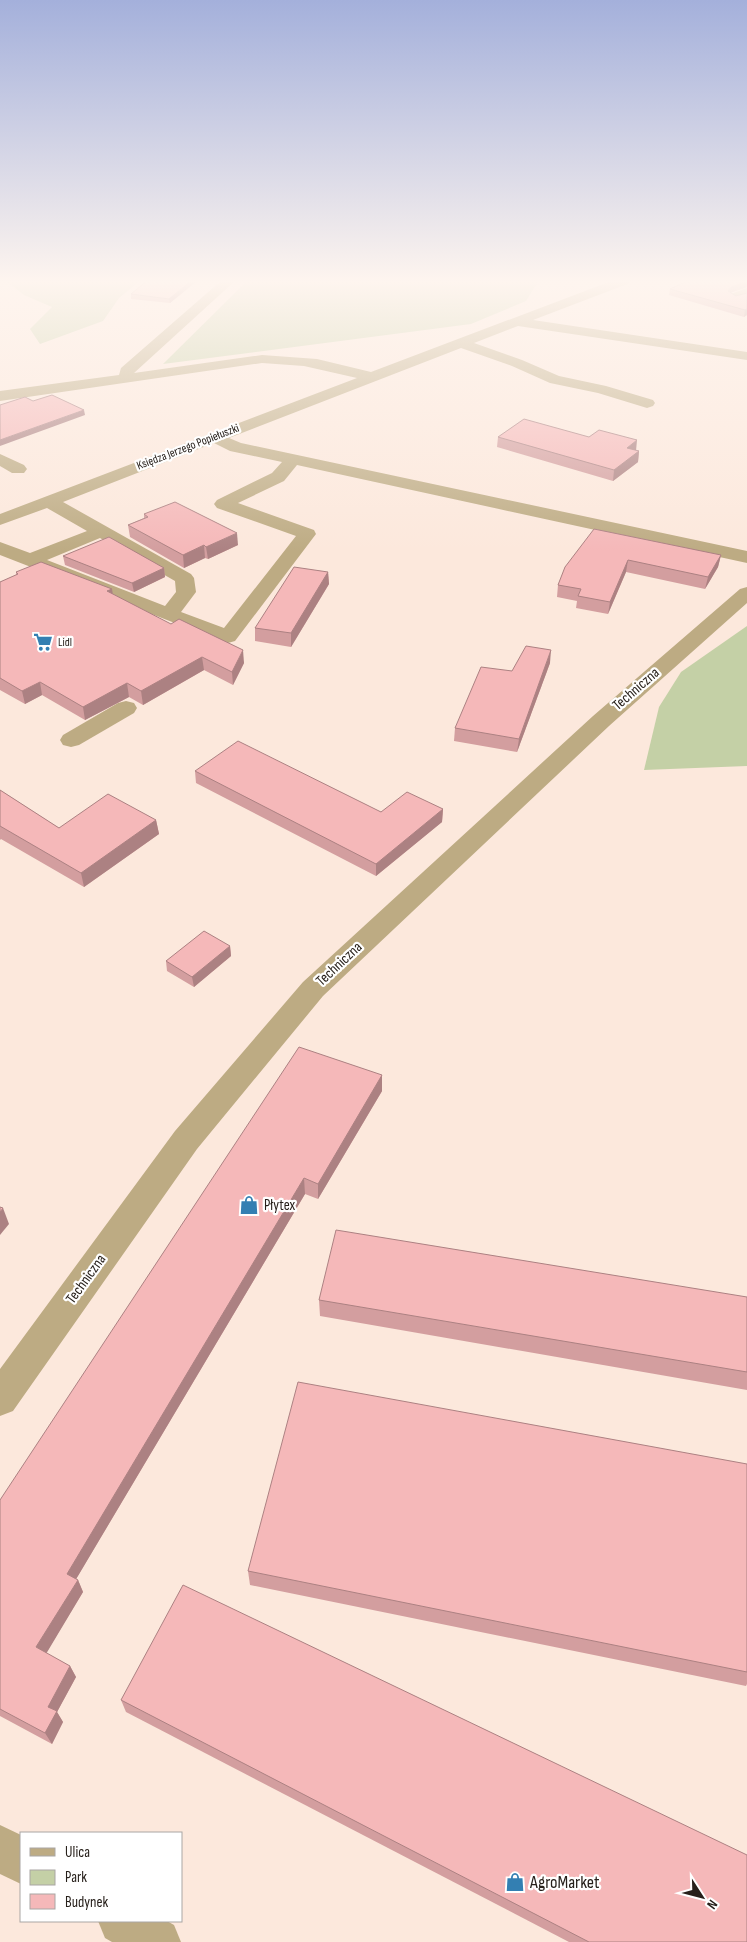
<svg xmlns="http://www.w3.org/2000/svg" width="747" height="1942" viewBox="0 0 747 1942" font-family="'Sofia Sans Condensed',sans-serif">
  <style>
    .green { fill: #c4d0a6 }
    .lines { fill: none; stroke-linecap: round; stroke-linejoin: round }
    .minor { fill: #bdab83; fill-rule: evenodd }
    .wall { fill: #d39e9f }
    .shaded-wall { fill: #ac8182 }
    .building { fill: #f5b8b9; stroke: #ac8182 }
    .labels { text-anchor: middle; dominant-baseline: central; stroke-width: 4.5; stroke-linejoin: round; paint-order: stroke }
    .far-street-label { font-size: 12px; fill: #27201b; stroke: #fff }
    .far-poi-label { font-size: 12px; fill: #27201b; stroke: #fff; text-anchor: start }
    .street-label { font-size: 15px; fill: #27201b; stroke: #fff }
    .poi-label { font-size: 15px; fill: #27201b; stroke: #fff; text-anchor: start }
    .near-poi-label { font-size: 18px; fill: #27201b; stroke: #fff; text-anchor: start }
  </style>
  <rect width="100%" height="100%" fill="#fce8dc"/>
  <g class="green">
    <polygon points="5,280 141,280 119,298 103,321 40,344 30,329 52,307 24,295"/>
    <polygon points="248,280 539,280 526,301 471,324 163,364"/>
    <polygon points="747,626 747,766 644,770 659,707 681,672"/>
  </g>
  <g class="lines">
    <g class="minor">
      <path d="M222,280H236L134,373L262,355L317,359L371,372L614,280H631L630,283L533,320L747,352V360L518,326L474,343L522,360L559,376L606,386L653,400L655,403L653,406L647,408L598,393L550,383L512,366L461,348L229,438L241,443L747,551V563L297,465L284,481L238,503L314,530L316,534L235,641L228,643L221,641L0,555V542L30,553L87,531L47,508L0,525V514L357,378L304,366L262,363L0,401V391L119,375L121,368ZM214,443L230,451L282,462L272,473L217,500L214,504L217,508L296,536L224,628L181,612L196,592L194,578L191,574L63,502ZM100,538L175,581L176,592L165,606L47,560Z"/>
      <polygon points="747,288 747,297 736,301 729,297 731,294"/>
      <polygon points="0,454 24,465 27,469 24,473 12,473 0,466"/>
      <polygon points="747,587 747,603 609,726 323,996 197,1149 13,1411 0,1416 0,1369 175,1131 303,982 593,716 740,589"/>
      <polygon points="126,701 134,703 137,708 134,713 79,745 71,747 63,745 60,740 63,735 118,703"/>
      <polygon points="0,1825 21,1835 21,1884 0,1874"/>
      <polygon points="98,1921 167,1921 174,1925 181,1942 112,1942 105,1938"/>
    </g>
  </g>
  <g class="wall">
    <polygon points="138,280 198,280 170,303 131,299 131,294 146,282 138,281"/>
    <polygon points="747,280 747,287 730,293 736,296 747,293 747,315 744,317 669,295 670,289"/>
    <polygon points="498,437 639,451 638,462 613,481 497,447"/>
    <polygon points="144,514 238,545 208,559 205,558 184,568 130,537 128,525 144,518"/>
    <polygon points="594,529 721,555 718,567 705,589 626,572 608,614 576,608 577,601 557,597 558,585"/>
    <polygon points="63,556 164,568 165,577 134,592 65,565"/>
    <polygon points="16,572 112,594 244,663 233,685 204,670 143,705 129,697 85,720 42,695 25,704 0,690 0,582 16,575"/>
    <polygon points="328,572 329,584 291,647 255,641 255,628"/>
    <polygon points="550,663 517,752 454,741 455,728 512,671"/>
    <polygon points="195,771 381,812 443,809 442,822 376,876 196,783"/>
    <polygon points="0,790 59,828 156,820 159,834 84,887 1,839 0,840"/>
    <polygon points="230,946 231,956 194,987 167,971 166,961"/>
    <polygon points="382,1075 382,1091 318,1199 305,1194 76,1579 78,1580 83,1592 46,1653 70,1666 76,1677 57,1712 63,1722 52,1744 0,1716 0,1500"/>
    <polygon points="747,1297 747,1390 320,1316 319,1300"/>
    <polygon points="747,1464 747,1684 746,1686 250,1585 248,1571"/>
    <polygon points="121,1700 747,1942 569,1942 126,1712"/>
  </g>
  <g class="shaded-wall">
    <polygon points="192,280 198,280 170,303 169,299"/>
    <polygon points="747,281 747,287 729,293 728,291 731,287"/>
    <polygon points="747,309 747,315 744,317 745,310"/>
    <polygon points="84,410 85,415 0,446 0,440"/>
    <polygon points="637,440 636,451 627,448"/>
    <polygon points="639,451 638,462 613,481 614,470"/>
    <polygon points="237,533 238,545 208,559 206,547"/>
    <polygon points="204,545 205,558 184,568 183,555"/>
    <polygon points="721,555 718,567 705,589 708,577"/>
    <polygon points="628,560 626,572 608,614 610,602"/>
    <polygon points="164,568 165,577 134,592 132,583"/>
    <polygon points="328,572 329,584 291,647 291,633"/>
    <polygon points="112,589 114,601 107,591"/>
    <polygon points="243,650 244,663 233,685 232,672"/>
    <polygon points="551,650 550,663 517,752 519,739"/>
    <polygon points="202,657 204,670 143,705 141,691"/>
    <polygon points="40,682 42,695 25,704 22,691"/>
    <polygon points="127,683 129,697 85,720 83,707"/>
    <polygon points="443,809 442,822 376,876 376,864"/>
    <polygon points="156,820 159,834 84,887 81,873"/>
    <polygon points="230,946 231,956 194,987 192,977"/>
    <polygon points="382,1075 382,1091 318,1199 318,1184"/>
    <polygon points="304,1178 305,1194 72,1586 67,1574"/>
    <polygon points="3,1208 9,1224 0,1235 0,1212"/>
    <polygon points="78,1580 83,1592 43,1659 36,1647"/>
    <polygon points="70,1666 76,1677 57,1712 63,1722 52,1744 45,1733 48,1707"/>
  </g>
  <g class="building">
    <polygon points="148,280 192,280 169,299 131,294"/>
    <polygon points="690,280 747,280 747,281 731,287 728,291 736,296 747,293 747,309 745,310 670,289"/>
    <polygon points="52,395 84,410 0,440 0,405 25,397 33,401"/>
    <polygon points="524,419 589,437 599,430 637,440 627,448 639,451 614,470 498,437"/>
    <polygon points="175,502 237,533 206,547 204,545 183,555 128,525 148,517 144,514"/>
    <polygon points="594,529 721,555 708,577 628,560 610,602 578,596 581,589 558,585 565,567"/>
    <polygon points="109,537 164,568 132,583 63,556"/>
    <polygon points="41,562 112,589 107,591 171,624 179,619 243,650 232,672 202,657 141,691 127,683 83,707 40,682 22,691 0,678 0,582 18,574 16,572"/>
    <polygon points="294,567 328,572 291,633 255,628"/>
    <polygon points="526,646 551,650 519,739 455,728 481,667 512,671"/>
    <polygon points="238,741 381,812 407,792 443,809 376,864 195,771"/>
    <polygon points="0,790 59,828 108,794 156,820 81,873 0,826"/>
    <polygon points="204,931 230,946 192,977 166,961"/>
    <polygon points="299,1047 382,1075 318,1184 304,1178 67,1574 78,1580 36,1647 70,1666 48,1707 57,1711 45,1733 0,1709 0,1500"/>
    <polygon points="0,1207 3,1208 0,1212"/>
    <polygon points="336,1230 747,1297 747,1372 319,1300"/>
    <polygon points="298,1382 747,1464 747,1672 248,1571"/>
    <polygon points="183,1585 747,1855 747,1942 589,1942 121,1700"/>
  </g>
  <linearGradient id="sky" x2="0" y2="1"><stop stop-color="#a4b0db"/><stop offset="0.51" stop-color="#fef5ef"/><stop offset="1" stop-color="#fef5ef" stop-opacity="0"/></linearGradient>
  <rect width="747" height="552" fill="url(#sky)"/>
  <defs>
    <g id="supermarket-bare" transform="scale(1.5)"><path d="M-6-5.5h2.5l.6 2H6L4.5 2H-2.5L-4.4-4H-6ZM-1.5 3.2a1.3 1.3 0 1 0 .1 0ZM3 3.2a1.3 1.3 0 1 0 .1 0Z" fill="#337fb2" stroke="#fff" stroke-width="2.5" paint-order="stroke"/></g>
    <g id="shop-bare" transform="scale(1.5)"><path d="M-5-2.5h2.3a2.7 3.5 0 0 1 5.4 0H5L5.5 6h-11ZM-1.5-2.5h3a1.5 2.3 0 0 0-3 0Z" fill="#337fb2" stroke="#fff" stroke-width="2.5" paint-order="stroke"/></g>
  </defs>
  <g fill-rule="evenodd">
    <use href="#supermarket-bare" x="43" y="642"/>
    <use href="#shop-bare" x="249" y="1205"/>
    <use href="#shop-bare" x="515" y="1882"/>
  </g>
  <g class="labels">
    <g class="far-street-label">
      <text transform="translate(188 447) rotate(-21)">Księdza Jerzego Popiełuszki</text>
    </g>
    <g class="far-poi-label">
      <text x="58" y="642">Lidl</text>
    </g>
    <g class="street-label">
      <text transform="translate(636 689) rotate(-41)">Techniczna</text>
      <text transform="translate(339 964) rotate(-43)">Techniczna</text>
      <text transform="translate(86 1279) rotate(-54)">Techniczna</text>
    </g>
    <g class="poi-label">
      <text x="264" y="1205">Płytex</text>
    </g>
    <g class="near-poi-label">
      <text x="530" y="1882">AgroMarket</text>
    </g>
  </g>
  <rect x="20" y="1832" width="162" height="90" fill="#ffffff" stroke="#a9a6a4"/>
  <rect x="30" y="1848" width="25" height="8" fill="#bdab83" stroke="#a9a6a4"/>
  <text x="65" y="1857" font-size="15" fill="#27201b">Ulica</text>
  <rect x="30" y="1870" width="25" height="15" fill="#c4d0a6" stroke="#a9a6a4"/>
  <text x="65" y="1882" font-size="15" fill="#27201b">Park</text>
  <rect x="30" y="1894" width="25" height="15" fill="#f5b8b9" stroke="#a9a6a4"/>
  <text x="65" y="1907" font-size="15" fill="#27201b">Budynek</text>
  <g transform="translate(702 1897) rotate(126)" stroke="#ffffff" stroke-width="4" paint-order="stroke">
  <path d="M0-4L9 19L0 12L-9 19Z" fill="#27201b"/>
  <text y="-8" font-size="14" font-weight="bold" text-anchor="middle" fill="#27201b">N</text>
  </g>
</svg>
